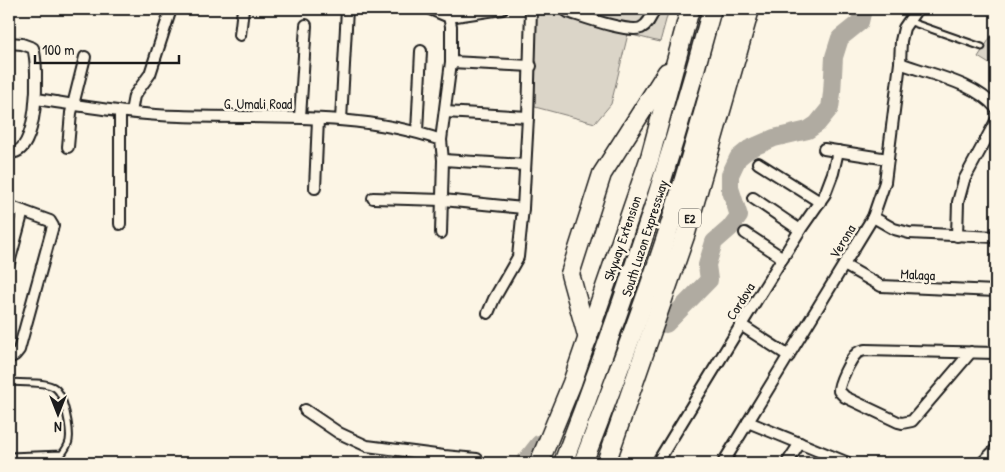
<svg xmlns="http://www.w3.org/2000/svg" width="1005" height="472" viewBox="0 0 1005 472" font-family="'Patrick Hand',sans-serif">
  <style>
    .green { fill: #dbd5c8; stroke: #7c7872 }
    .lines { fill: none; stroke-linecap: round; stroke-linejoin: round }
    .river { stroke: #b0aba1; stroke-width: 18 }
    .lane-casing { stroke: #1c1c1c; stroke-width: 9 }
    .street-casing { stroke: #1c1c1c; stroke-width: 14 }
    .highway-casing { stroke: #1c1c1c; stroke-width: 21 }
    .lane { stroke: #fcf5e5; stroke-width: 5 }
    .street { stroke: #fcf5e5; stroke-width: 10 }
    .highway { stroke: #fcf5e5; stroke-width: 18 }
    .labels { text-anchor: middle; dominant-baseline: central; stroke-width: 5; stroke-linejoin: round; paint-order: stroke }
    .shield { fill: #fcf5e5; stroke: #5f5d58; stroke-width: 1 }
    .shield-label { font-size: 12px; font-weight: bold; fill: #1c1c1c }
    .street-label { font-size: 14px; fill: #1c1c1c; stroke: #fcf5e5 }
  </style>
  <rect width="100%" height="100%" fill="#fcf5e5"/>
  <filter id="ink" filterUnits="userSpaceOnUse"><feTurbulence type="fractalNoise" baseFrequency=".02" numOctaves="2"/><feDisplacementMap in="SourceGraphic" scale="10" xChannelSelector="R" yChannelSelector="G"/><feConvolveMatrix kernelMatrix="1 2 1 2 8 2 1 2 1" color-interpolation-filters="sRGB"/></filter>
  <g filter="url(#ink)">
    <g class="green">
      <polygon points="534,9 539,11 539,9 669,9 660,42 628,34 611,104 595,123 535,107"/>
      <polygon points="992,35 996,38 996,68 978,57"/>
    </g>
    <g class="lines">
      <g class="river">
        <polyline points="666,324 709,280 707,265 714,242 730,228 739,216 730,188 730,175 738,158 749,149 774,138 808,130 817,124 830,108 832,93 834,57 840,38 860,22 863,9"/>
        <polyline points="524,463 539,444"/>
      </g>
      <g class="lane-casing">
        <g id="lane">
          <polyline points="908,21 982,47"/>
          <path d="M9,382C20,383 47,381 55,388C64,394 71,430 69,441C68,446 65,450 62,454L9,456"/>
        </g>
      </g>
      <g class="street-casing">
        <g id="street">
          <polyline points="430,9 449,17 451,26 451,62 441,140 443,160 441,233"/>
          <path d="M564,9L568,12C584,17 627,33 641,28C649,24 652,16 654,9"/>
          <polyline points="449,17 502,9"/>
          <polyline points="240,35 243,9"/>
          <path d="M9,43L22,44L33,48C39,65 39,159 9,152"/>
          <polyline points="451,62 531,66"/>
          <path d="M900,63C931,75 974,82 996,108"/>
          <path d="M36,99C84,106 132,115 180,116C267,119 358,111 441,140"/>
          <polyline points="120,112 120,224"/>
          <polyline points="131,112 134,96 150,74 171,9"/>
          <polyline points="445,112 528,117"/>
          <polyline points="300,117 306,25"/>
          <polyline points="341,120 347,9"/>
          <polyline points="417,132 421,51"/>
          <polyline points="68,147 71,113 85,57"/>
          <polyline points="824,149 888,159"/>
          <polyline points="443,160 525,165"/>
          <polyline points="758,163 820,202"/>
          <polyline points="315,188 318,119"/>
          <polyline points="373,198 443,200 523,208"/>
          <polyline points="753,198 800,230"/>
          <polyline points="9,206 50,221 53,226 19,350 15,355 9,358"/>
          <polyline points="873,217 894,229 909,233 996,237"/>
          <polyline points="745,233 783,258"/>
          <polyline points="957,236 958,202 964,180 996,121"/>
          <polyline points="9,263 23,211"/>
          <polyline points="844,265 881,286 996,291"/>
          <polyline points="488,313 494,299 518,257 523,208 528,117 531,9"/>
          <polyline points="741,325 789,356"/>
          <path d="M971,352L912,421L902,423L898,422L845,397L839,391C838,384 851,358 857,353C860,351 862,351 865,350L996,353"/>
          <polyline points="305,410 339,433 367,446 444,456 477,459"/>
          <polyline points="748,422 848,463"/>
          <polyline points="657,463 741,325 800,230 825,194 833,173 838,151"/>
          <polyline points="723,463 873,217 885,182 900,63 901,41 904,28 917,9"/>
          <polyline points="787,463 800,443"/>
          <polyline points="982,463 996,449"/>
        </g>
      </g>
      <g class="highway-casing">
        <g id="highway">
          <polyline points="588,339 570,274 602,174 667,72"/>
          <polyline points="539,463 572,383 650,157 690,9"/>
          <path d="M563,463C621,313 670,164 712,9"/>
          <path d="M583,463C612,387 643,310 668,231C691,158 712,83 732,9"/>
          <polyline points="606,463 686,233 750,9"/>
        </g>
      </g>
      <use href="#lane" class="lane"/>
      <use href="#street" class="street"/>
      <use href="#highway" class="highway"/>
    </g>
  </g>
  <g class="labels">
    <rect class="shield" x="679" y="208.5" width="22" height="19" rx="4"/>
    <g class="shield-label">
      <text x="690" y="218">E2</text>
    </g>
    <g class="street-label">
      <text x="258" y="103">G. Umali Road</text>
      <text transform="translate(622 238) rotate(-71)">Skyway Extension</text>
      <text transform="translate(644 238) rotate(-72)">South Luzon Expressway</text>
      <text transform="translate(842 241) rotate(-59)">Verona</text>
      <text transform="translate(918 274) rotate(3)">Malaga</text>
      <text transform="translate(740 301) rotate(-58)">Cordova</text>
    </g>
  </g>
  <rect width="1005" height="472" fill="none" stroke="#fcf5e5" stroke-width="30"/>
  <rect x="15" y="15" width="975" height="442" fill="none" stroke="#1c1c1c" stroke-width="2" filter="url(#ink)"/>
  <g transform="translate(58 414) rotate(180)" stroke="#fcf5e5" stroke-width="4" paint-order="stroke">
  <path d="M0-4L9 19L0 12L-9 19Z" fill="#1c1c1c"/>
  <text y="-8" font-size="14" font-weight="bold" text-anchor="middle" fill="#1c1c1c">N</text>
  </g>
  <path d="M35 55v8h144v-8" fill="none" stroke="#1c1c1c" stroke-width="2.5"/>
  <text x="42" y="55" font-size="15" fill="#1c1c1c" stroke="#fcf5e5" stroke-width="4" paint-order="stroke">100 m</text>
</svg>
